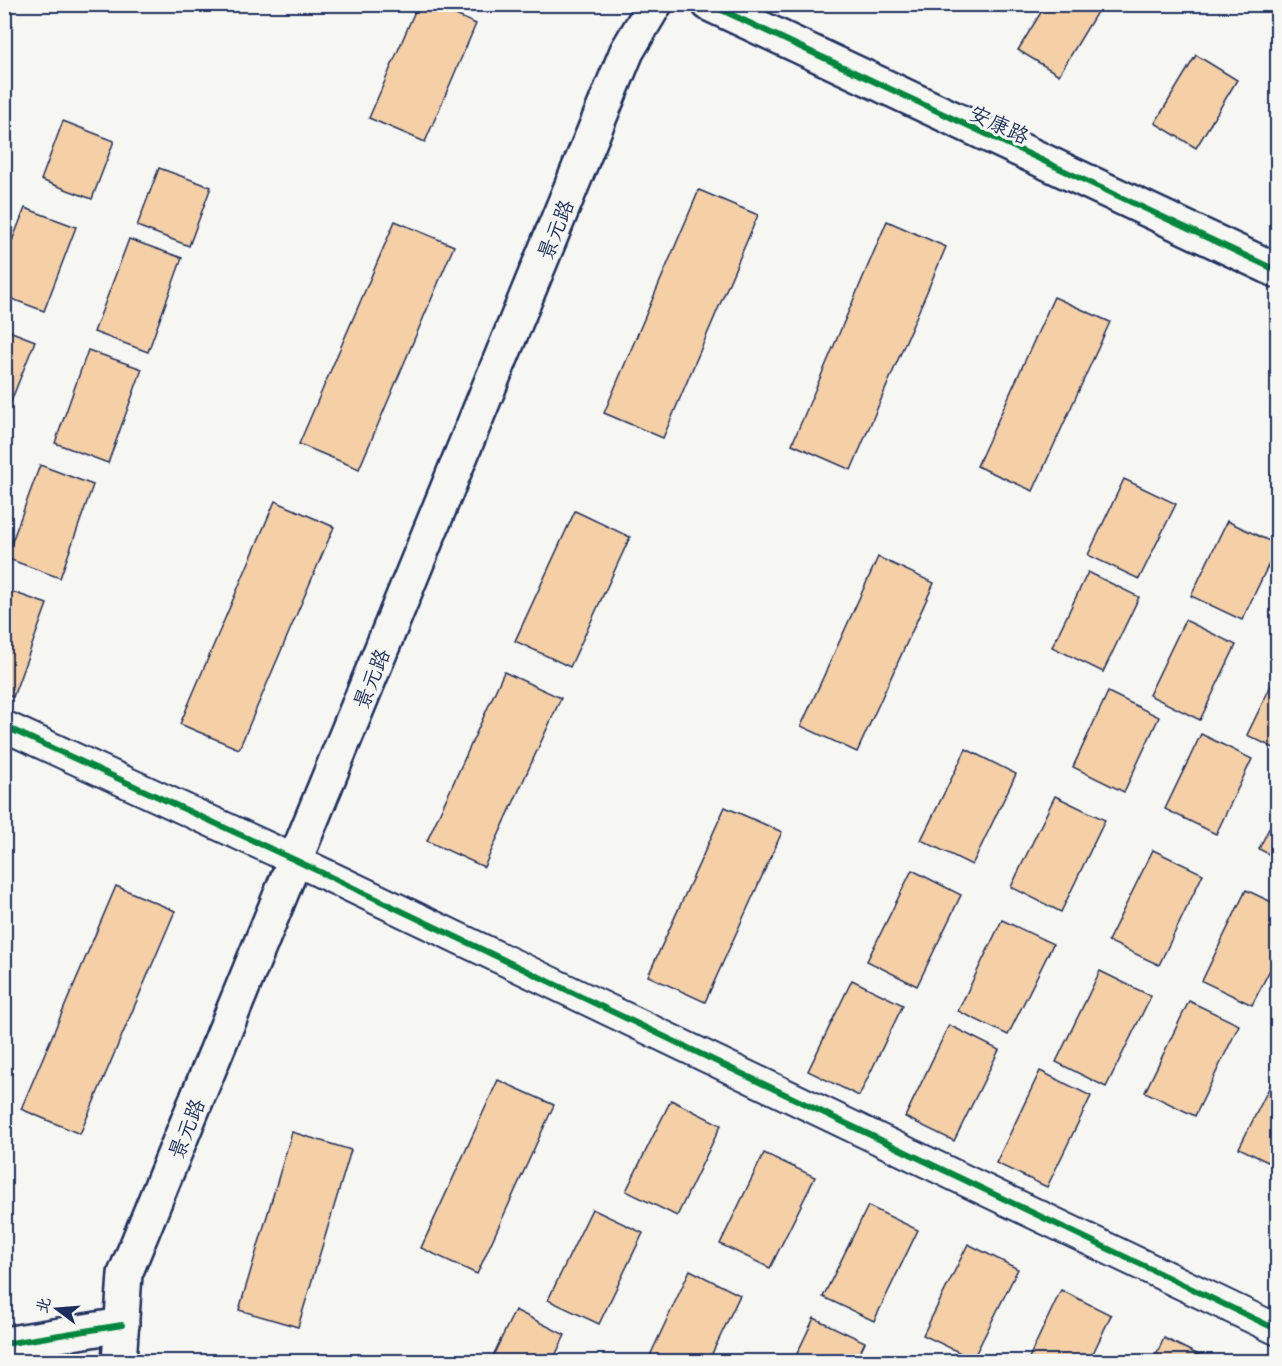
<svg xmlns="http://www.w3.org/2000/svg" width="1282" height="1366" viewBox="0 0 1282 1366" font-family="'Playpen Sans','LXGW WenKai TC',sans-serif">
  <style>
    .building { fill: #f5cfa5; stroke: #1b2f5e; stroke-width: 1.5 }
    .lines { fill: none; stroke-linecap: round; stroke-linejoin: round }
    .minor-casing { stroke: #1b2f5e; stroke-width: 34 }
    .tertiary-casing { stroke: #1b2f5e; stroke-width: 38 }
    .secondary-casing { stroke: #1b2f5e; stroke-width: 38 }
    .minor { stroke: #f6f6f2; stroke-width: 30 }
    .tertiary { stroke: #f6f6f2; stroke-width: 33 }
    .secondary { stroke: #f6f6f2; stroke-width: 33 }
    .cycleway-casing { stroke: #f6f6f2; stroke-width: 10 }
    .cycleway { stroke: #00873e; stroke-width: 6 }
    .labels { text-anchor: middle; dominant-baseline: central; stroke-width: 6; stroke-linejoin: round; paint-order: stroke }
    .street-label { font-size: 21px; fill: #1b2f5e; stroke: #f6f6f2 }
  </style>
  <rect width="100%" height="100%" fill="#f6f6f2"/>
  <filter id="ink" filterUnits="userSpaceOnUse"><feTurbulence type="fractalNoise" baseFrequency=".0167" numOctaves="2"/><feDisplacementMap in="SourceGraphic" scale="12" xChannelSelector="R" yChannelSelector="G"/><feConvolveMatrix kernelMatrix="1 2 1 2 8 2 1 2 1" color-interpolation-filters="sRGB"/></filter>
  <g filter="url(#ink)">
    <g class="building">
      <polygon points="418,4 431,4 476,24 425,142 369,118"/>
      <polygon points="1046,4 1096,4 1100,7 1059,75 1018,50"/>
      <polygon points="1196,55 1237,80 1196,148 1155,123"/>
      <polygon points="63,121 114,141 92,199 41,180"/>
      <polygon points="159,168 211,187 189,246 137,226"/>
      <polygon points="699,190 758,215 663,438 604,413"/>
      <polygon points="25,208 76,227 44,311 4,296 4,261"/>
      <polygon points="395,221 454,246 359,469 299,444"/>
      <polygon points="887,221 946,247 851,470 792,444"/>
      <polygon points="129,239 182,258 148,352 94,332"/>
      <polygon points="1054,297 1110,322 1033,491 977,466"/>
      <polygon points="4,329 35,341 4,419"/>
      <polygon points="88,350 142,369 108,463 55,443"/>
      <polygon points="40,465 93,485 60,578 6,558"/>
      <polygon points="1124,479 1176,504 1139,579 1088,555"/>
      <polygon points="275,501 334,527 239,749 180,724"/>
      <polygon points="575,511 630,537 570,667 515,641"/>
      <polygon points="1227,521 1278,545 1242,620 1191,596"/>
      <polygon points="878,557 934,583 857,752 801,726"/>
      <polygon points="1088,572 1139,597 1103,672 1052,647"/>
      <polygon points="4,589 47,604 13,697 4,694"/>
      <polygon points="1185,620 1236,645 1200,720 1149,695"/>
      <polygon points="1278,671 1278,750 1247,735"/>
      <polygon points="504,672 561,698 484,867 427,841"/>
      <polygon points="1108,692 1159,717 1124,792 1073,767"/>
      <polygon points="1201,734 1252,759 1216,834 1165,809"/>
      <polygon points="966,749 1016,774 972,865 921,840"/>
      <polygon points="1055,796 1105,820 1061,912 1011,887"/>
      <polygon points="725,807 782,832 705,1002 648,976"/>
      <polygon points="1278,810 1278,859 1259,849"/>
      <polygon points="1153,850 1203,874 1159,965 1108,941"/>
      <polygon points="912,870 961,895 917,986 867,961"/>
      <polygon points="116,886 175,911 80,1134 21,1109"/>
      <polygon points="1246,890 1278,905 1278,954 1252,1005 1202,981"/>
      <polygon points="1002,920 1053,944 1008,1035 958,1011"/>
      <polygon points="1100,971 1151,996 1106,1087 1056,1062"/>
      <polygon points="852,980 903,1005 859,1096 808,1071"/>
      <polygon points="1189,1001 1239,1025 1195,1116 1145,1092"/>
      <polygon points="949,1025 999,1050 954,1141 905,1117"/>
      <polygon points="1278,1070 1278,1167 1239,1148"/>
      <polygon points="1040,1071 1091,1096 1047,1187 996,1163"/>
      <polygon points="498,1080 554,1105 477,1274 421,1248"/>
      <polygon points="671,1100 721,1125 677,1216 626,1191"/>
      <polygon points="292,1132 351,1150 298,1327 239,1310"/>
      <polygon points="764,1153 815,1177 770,1268 720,1244"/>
      <polygon points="868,1206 918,1230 874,1321 823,1297"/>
      <polygon points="592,1209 643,1233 599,1324 548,1300"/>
      <polygon points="968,1244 1018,1269 973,1359 923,1335"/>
      <polygon points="690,1270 740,1295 708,1362 647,1362"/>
      <polygon points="1061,1290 1111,1315 1089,1362 1027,1362"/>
      <polygon points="515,1310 565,1335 552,1362 490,1362"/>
      <polygon points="814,1318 865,1342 855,1362 793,1362"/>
      <polygon points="1164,1338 1213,1362 1153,1362"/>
    </g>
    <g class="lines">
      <g class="minor-casing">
        <polyline id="minor" points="4,726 295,860 1278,1330"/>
      </g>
      <g class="tertiary-casing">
        <g id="tertiary">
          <polyline points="709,4 1278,271"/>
          <polyline points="4,1344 122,1325"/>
        </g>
      </g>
      <g class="secondary-casing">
        <polyline id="secondary" points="119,1362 125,1274 627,51 655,4"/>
      </g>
      <use href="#minor" class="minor"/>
      <use href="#tertiary" class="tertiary"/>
      <use href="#secondary" class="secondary"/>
      <g class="cycleway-casing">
        <g id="cycleway">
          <polyline points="709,4 1278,271"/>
          <polyline points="4,726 295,860 1278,1330"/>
          <polyline points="4,1344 122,1325"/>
        </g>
      </g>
      <use href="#cycleway" class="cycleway"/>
    </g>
  </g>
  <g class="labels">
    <g class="street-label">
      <text transform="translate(1000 123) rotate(25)">安康路</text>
      <text transform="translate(554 229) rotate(-68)">景元路</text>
      <text transform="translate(370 678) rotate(-68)">景元路</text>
      <text transform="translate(185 1128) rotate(-68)">景元路</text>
    </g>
  </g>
  <rect width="1282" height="1366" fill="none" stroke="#f6f6f2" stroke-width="24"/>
  <rect x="12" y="12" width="1258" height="1342" fill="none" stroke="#1b2f5e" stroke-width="2" filter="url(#ink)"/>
  <g transform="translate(57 1309) rotate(286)" stroke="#f6f6f2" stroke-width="4.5" paint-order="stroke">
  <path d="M0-4.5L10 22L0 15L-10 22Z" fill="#1b2f5e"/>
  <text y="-9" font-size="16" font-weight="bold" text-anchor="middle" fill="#1b2f5e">北</text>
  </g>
</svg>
